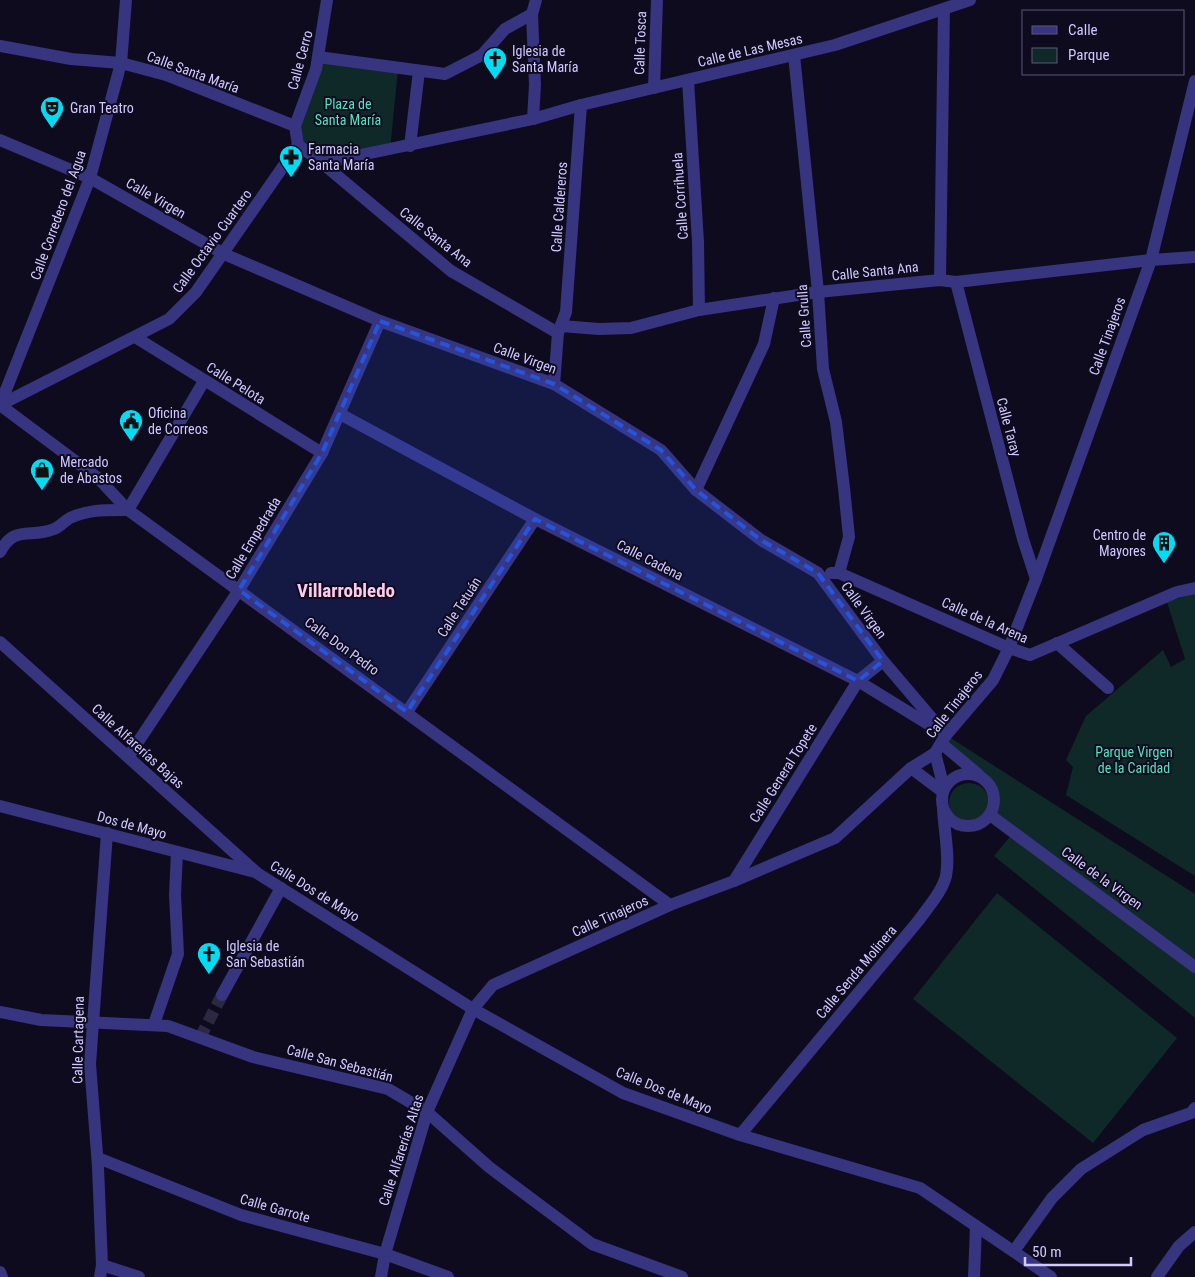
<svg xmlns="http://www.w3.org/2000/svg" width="1195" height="1277" viewBox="0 0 1195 1277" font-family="'Roboto Condensed',sans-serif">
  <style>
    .green { fill: #0e2928 }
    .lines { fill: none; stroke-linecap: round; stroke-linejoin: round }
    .minor-tunnel { stroke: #2c2841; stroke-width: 12; stroke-dasharray: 12 6; stroke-linecap: butt }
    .minor { stroke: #373480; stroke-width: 12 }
    .marked { fill: #2654da; fill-opacity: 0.2; stroke: #2654da; stroke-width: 4; stroke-dasharray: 10 6; stroke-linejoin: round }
    .labels { text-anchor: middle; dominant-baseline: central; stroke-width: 4; stroke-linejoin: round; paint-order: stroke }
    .street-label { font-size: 14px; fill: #cfc9ff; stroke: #0f0b1f }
    .poi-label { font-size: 14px; fill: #cfc9ff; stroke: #0f0b1f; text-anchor: start }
    .park-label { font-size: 14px; fill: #50e4bf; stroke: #0f0b1f }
    .district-label { font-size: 19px; font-weight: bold; fill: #ffcbec; stroke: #0f0b1f }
  </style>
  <rect width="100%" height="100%" fill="#0f0b1f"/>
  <g class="green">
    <polygon points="318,57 398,69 390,150 322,163 298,145 295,126"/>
    <polygon points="1195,593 1195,876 1066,795 1073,767 1066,760 1086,716 1163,650 1171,667 1185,659 1167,602"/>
    <path d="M946,735L1195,894V1018L994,856L1013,833L990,815C992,809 995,804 994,796C992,779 955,756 942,744Z"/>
    <circle cx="969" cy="803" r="20"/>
    <polygon points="997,893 1177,1038 1093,1143 913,999"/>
  </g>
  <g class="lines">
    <polyline class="minor-tunnel" points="200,1038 222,995"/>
    <g class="minor">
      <polyline points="0,46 71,59 121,63 166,75 295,126 298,145 322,163 451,271 558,333 566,312 581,105"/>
      <polyline points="794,55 818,292 823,369 836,422 844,488 849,537 839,573"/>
      <polyline points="318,57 445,74 482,55 505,29 532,14"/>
      <polyline points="688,80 698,242 699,310"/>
      <polyline points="654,88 657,0"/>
      <polyline points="533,119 535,85 532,14 536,0"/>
      <polyline points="295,126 316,69 327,0"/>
      <polyline points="0,140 90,178 224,254 380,321 554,384 661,450 696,490 761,540 818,573 883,661 946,735"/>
      <polyline points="410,146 419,71"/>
      <polyline points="322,163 533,119 581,105 835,45 970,0"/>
      <polyline points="940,280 944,9"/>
      <polyline points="956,282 1023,539 1036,579"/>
      <polyline points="561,326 599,329 631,328 699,310 818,292 940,280 956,282 1151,260 1195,257"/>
      <polyline points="135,337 322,453"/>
      <polyline points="554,384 558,333"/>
      <polyline points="0,405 98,478 128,510 670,905"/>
      <polyline points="0,405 90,178 121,63 126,0"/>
      <polyline points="0,405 169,319 196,292 298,145"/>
      <polyline points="340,414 535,519 858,681 936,729"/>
      <polyline points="696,490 764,344 774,298"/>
      <path d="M0,552C15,524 30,539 54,529C60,527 64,521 70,518C89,509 108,510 128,510L204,381"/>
      <polyline points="831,573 839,573 1009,648 1030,655 1177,592 1195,588"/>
      <polyline points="0,642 257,873 473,1009 623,1093 740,1135 920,1188 1051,1277"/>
      <polyline points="1057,643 1108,688"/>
      <polyline points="407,712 535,519"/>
      <polyline points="942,744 979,775"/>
      <polyline points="935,753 944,788"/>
      <polyline points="128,757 239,590 322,453 380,321"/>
      <polyline points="911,768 943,792"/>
      <circle cx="968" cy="800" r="26"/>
      <polyline points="0,806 255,872"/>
      <polyline points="990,815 1195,967"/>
      <polyline points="734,881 858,681 883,661"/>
      <polyline points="222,995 281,888"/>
      <polyline points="0,1012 41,1020 168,1026 253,1057 388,1089 427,1112 489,1167 592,1244 682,1277"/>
      <polyline points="154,1024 178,954 175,895 177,852"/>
      <path d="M740,1135L919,920C928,907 942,892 946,876C950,856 944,830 943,809"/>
      <polyline points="98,1158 241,1215 385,1254 448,1277"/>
      <polyline points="1014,1251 1052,1198 1081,1169 1143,1130 1191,1113 1195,1108"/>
      <polyline points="102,1265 139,1277"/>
      <polyline points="0,1272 2,1277"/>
      <polyline points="100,1277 102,1265 98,1167 90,1064 107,833"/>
      <polyline points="381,1277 385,1254 427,1112 473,1009 493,985 670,905 734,881 835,838 911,768 935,753 946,735 993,680 1009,648 1036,579 1151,260 1195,81"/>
      <polyline points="974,1277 976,1226"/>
      <polyline points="1157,1277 1179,1246 1195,1232"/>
    </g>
  </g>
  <path class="marked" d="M380,321L554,384L661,450L696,490L761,540L818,573L883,661L858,681L535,519L407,712L239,590L322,453Z"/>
  <defs>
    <g id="church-pin" transform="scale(1.25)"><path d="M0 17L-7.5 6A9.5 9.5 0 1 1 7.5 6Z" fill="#00dcf4" stroke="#0f0b1f"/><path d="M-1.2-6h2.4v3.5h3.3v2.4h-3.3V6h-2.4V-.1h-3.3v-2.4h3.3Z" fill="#111"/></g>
    <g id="theatre-pin" transform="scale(1.25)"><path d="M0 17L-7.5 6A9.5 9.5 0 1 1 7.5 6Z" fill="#00dcf4" stroke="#0f0b1f"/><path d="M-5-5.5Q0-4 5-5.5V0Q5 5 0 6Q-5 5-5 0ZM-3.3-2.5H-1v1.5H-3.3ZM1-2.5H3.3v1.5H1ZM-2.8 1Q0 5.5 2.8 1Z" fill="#111"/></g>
    <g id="pharmacy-pin" transform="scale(1.25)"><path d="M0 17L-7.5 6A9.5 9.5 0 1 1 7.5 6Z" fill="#00dcf4" stroke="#0f0b1f"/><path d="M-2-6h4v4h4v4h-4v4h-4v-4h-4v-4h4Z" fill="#111"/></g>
    <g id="civic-pin" transform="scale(1.25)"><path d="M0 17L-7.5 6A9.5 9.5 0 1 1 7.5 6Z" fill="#00dcf4" stroke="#0f0b1f"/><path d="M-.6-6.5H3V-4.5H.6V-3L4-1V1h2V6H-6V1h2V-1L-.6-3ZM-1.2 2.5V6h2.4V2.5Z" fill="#111"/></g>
    <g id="shop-pin" transform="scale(1.25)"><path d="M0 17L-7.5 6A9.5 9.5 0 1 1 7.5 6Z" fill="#00dcf4" stroke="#0f0b1f"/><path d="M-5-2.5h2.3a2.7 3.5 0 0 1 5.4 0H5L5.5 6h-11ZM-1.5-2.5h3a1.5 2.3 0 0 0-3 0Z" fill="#111"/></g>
    <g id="building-pin" transform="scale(1.25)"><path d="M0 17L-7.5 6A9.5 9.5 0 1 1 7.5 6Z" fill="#00dcf4" stroke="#0f0b1f"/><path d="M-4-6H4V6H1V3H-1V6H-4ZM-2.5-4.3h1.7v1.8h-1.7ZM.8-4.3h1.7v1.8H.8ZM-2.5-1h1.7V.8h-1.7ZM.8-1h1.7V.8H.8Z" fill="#111"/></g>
  </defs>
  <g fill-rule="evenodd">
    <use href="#church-pin" x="495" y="59"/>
    <use href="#theatre-pin" x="52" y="108"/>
    <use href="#pharmacy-pin" x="291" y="157"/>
    <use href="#civic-pin" x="131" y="421"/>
    <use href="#shop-pin" x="42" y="470"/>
    <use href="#building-pin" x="1164" y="543"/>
    <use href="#church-pin" x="209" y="954"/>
  </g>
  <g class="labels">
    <g class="street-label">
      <text transform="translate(640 43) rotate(-88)">Calle Tosca</text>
      <text transform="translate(750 50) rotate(-13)">Calle de Las Mesas</text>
      <text transform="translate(300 60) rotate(-75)">Calle Cerro</text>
      <text transform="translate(193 72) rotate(20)">Calle Santa María</text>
      <text transform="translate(680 196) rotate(-94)">Calle Corrihuela</text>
      <text transform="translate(156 198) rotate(30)">Calle Virgen</text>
      <text transform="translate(559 207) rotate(-86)">Calle Caldereros</text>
      <text transform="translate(58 215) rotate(-70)">Calle Corredero del Agua</text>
      <text transform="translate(436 237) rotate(38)">Calle Santa Ana</text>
      <text transform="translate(212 241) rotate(-54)">Calle Octavio Cuartero</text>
      <text transform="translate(875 271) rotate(-6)">Calle Santa Ana</text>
      <text transform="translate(804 316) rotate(-94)">Calle Grulla</text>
      <text transform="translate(1107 336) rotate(-70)">Calle Tinajeros</text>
      <text transform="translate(525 358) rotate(20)">Calle Virgen</text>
      <text transform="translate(236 383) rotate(32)">Calle Pelota</text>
      <text transform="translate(1009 427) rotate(75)">Calle Taray</text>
      <text transform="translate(253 538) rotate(-59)">Calle Empedrada</text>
      <text transform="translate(650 560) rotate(27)">Calle Cadena</text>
      <text transform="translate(459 607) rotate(-57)">Calle Tetuán</text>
      <text transform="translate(864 610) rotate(54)">Calle Virgen</text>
      <text transform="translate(985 620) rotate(24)">Calle de la Arena</text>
      <text transform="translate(342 646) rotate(36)">Calle Don Pedro</text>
      <text transform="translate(954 704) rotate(-52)">Calle Tinajeros</text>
      <text transform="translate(138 746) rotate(42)">Calle Alfarerías Bajas</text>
      <text transform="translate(783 773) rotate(-58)">Calle General Topete</text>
      <text transform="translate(132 825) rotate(15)">Dos de Mayo</text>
      <text transform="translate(1102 878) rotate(36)">Calle de la Virgen</text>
      <text transform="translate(315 891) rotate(32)">Calle Dos de Mayo</text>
      <text transform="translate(610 916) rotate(-24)">Calle Tinajeros</text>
      <text transform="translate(856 972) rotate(-50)">Calle Senda Molinera</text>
      <text transform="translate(78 1040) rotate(-89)">Calle Cartagena</text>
      <text transform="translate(340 1063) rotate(15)">Calle San Sebastián</text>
      <text transform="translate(664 1090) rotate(22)">Calle Dos de Mayo</text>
      <text transform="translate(401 1150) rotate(-72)">Calle Alfarerías Altas</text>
      <text transform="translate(275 1208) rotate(16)">Calle Garrote</text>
    </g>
    <g class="poi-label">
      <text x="512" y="51">Iglesia de<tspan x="512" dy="16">Santa María</tspan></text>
      <text x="70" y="108">Gran Teatro</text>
      <text x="308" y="149">Farmacia<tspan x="308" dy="16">Santa María</tspan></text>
      <text x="148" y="413">Oficina<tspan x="148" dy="16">de Correos</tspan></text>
      <text x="60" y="462">Mercado<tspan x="60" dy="16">de Abastos</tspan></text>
      <text x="1146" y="535" text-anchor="end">Centro de<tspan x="1146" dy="16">Mayores</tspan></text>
      <text x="226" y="946">Iglesia de<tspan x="226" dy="16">San Sebastián</tspan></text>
    </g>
    <g class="park-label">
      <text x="348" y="104">Plaza de<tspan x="348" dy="16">Santa María</tspan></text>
      <text x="1134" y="752">Parque Virgen<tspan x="1134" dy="16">de la Caridad</tspan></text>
    </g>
    <g class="district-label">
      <text x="346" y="590">Villarrobledo</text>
    </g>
  </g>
  <rect x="1022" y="10" width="162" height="65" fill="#0f0b1f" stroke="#5c5779"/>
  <rect x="1032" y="26" width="25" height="8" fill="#373480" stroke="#5c5779"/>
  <text x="1068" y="35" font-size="15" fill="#cfc9ff">Calle</text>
  <rect x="1032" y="48" width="25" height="15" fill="#0e2928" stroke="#5c5779"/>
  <text x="1068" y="60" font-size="15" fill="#cfc9ff">Parque</text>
  <path d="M1025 1257v8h106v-8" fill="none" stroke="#cfc9ff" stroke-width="2.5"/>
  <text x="1032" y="1257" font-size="15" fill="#cfc9ff" stroke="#0f0b1f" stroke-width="4" paint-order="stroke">50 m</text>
</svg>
